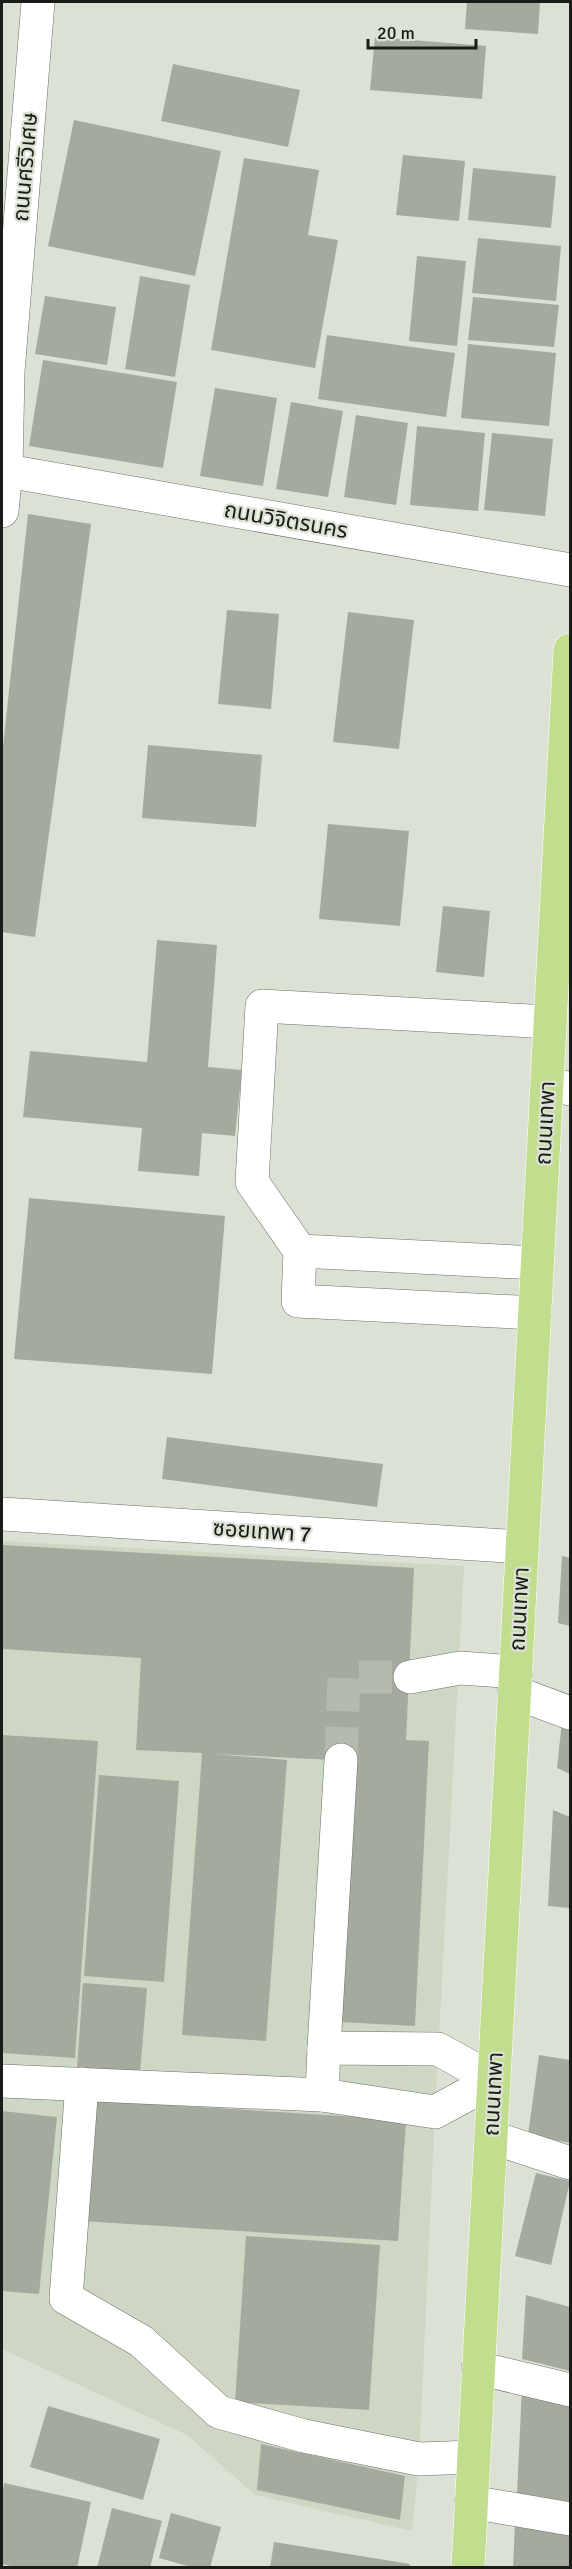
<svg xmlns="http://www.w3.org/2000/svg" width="572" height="2569" viewBox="0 0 572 2569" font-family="Signika,'Noto Sans Thai',sans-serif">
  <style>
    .built { fill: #ced7c3 }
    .building { fill: #a5aa9e }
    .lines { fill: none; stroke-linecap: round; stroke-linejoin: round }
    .minor-tunnel { stroke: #b4baae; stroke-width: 33; stroke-dasharray: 33 16; stroke-linecap: butt }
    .minor-casing { stroke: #6b7165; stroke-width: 34 }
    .major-casing { stroke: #fff; stroke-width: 34 }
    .minor { stroke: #fff; stroke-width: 33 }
    .major { stroke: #c1de8f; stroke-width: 33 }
    .labels { text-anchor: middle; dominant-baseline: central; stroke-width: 4.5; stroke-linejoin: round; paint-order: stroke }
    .street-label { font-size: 22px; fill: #1a1c17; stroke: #dbe1d4 }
  </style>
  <rect width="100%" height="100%" fill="#dbe1d4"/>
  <polygon class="built" points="2,1541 464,1566 435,2112 419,2459 412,2531 255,2495 187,2435 2,2349"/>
  <g class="building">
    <polygon points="467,2 540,2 538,34 465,29"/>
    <polygon points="375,37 486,46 482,99 370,90"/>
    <polygon points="173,64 300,90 288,147 161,121"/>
    <polygon points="74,120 221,151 195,276 48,246"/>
    <polygon points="403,155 465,161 459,221 396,215"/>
    <polygon points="244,158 319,170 308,235 338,240 315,368 211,350"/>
    <polygon points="473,168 556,176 551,228 468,220"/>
    <polygon points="478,238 561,246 556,301 472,293"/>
    <polygon points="417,256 466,261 457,346 409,341"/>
    <polygon points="140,276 190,285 175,377 125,369"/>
    <polygon points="45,296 116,307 107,365 35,354"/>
    <polygon points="473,297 559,305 554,347 468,340"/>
    <polygon points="327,335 455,353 446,417 318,399"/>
    <polygon points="468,344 556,353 549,426 461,418"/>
    <polygon points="43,360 177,382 163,468 29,446"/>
    <polygon points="215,388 277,398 263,486 200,476"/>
    <polygon points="291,402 343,411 328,497 276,489"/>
    <polygon points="356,415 408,423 396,505 344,497"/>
    <polygon points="417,426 485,433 478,511 410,505"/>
    <polygon points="492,433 553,439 545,516 484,510"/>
    <polygon points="28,514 91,524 35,937 2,932 2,756"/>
    <polygon points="227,610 279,614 271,709 218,704"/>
    <polygon points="348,612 414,620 399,749 333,742"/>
    <polygon points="148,745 262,755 256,827 142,818"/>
    <polygon points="328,824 409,831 400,926 319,919"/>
    <polygon points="443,906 490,911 484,977 436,972"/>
    <polygon points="157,940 217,945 208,1067 242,1070 235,1136 202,1133 199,1176 138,1171 142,1128 23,1117 30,1051 147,1062"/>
    <polygon points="29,1198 225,1216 212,1374 14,1359"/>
    <polygon points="167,1437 383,1464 377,1507 162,1479"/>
    <polygon points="2,1545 414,1568 406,1740 429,1741 415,2026 341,2022 354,1761 214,1754 287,1760 266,2041 182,2035 202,1753 136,1750 141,1658 2,1649"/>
    <polygon points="562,1556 570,1558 570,1626 558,1623"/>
    <polygon points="562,1721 570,1725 570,1774 557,1768"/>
    <polygon points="2,1735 98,1741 75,2058 2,2053"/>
    <polygon points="99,1775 179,1781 164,1982 84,1976"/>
    <polygon points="553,1810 570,1817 570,1908 548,1906"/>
    <polygon points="83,1983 147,1988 140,2073 77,2069"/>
    <polygon points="539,2055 570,2060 570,2143 528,2135"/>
    <polygon points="89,2100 406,2120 398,2241 81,2221"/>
    <polygon points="2,2111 57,2117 39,2294 2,2291"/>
    <polygon points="536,2173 570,2181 551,2265 515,2256"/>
    <polygon points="246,2236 380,2245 369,2410 235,2402"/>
    <polygon points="526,2295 570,2307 570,2371 522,2359"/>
    <polygon points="522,2387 570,2399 570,2503 517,2494"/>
    <polygon points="48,2406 160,2439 143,2500 30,2467"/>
    <polygon points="261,2444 405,2476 400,2520 257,2490"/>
    <polygon points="4,2483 91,2502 77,2568 19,2568 2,2564 2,2496"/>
    <polygon points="112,2508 162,2521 150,2568 97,2568"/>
    <polygon points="171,2513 221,2527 210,2568 195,2568 159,2558"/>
    <polygon points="515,2524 570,2534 570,2568 513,2568"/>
    <polygon points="274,2542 410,2564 409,2568 270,2568"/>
  </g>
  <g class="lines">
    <polyline class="minor-tunnel" points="341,1760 344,1677 410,1677"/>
    <g class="minor-casing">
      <g id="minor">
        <polyline points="2,470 570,570"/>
        <polyline points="2,511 6,471 8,372 38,2"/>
        <polyline points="547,1083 570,1089"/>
        <polyline points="300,1251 252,1182 262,1006 550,1022"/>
        <polyline points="535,1313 298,1301 300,1251 537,1263"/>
        <polyline points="2,1514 522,1547"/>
        <polyline points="410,1677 460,1668 516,1672"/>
        <polyline points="514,1692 570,1713"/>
        <polygon points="324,2048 438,2049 494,2080 435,2112 322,2095"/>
        <polyline points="324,2048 341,1760"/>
        <polyline points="2,2081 322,2095"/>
        <polyline points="82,2084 66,2298 141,2341 219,2412 304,2436 419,2459 474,2457"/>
        <polyline points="491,2137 570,2163"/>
        <polyline points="478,2368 570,2390"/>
        <polyline points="471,2502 570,2519"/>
      </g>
    </g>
    <g class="major-casing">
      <polyline id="major" points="468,2568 570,650"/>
    </g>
    <use href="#minor" class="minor"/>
    <use href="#major" class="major"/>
  </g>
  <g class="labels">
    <g class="street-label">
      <text transform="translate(25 167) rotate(-85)">ถนนศรีวิเศษ</text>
      <text transform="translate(286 520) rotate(10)">ถนนวิจิตรนคร</text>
      <text transform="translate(545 1123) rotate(-87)">ถนนเทพา</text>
      <text transform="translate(262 1531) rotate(4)">ซอยเทพา 7</text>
      <text transform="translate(519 1609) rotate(-87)">ถนนเทพา</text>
      <text transform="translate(493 2094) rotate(-87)">ถนนเทพา</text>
    </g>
  </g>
  <rect width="572" height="2569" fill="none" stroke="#1a1c17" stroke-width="6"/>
  <path d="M368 39v9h108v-9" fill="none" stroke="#1a1c17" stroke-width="3"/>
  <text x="377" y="39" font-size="18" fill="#1a1c17" stroke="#dbe1d4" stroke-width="4.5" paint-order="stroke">20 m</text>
</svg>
